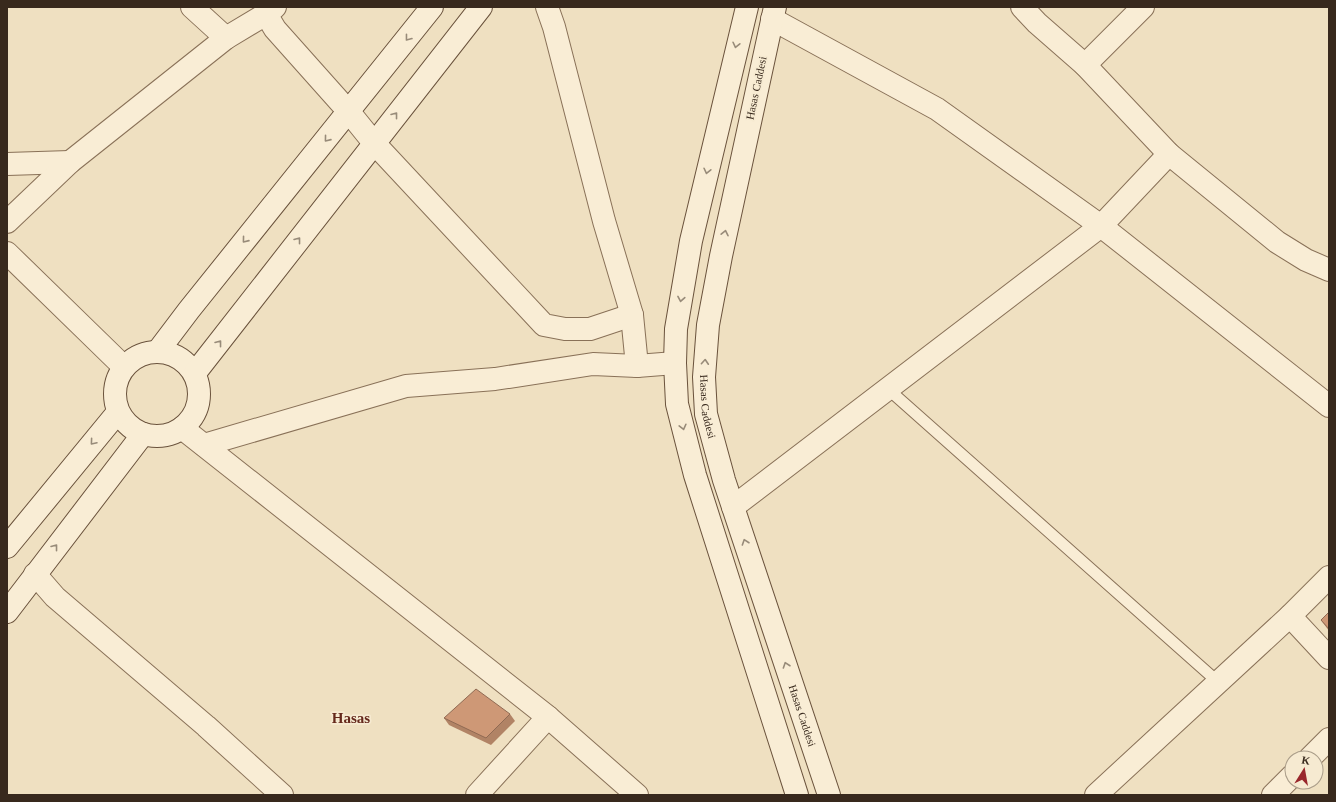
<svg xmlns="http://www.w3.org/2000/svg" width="1336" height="802" viewBox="0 0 1336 802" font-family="'Times New Roman',serif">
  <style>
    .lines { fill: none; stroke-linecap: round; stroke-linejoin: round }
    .service-casing { stroke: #897158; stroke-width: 13 }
    .minor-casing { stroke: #897158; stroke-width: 24 }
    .tertiary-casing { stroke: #897158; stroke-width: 24 }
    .secondary-casing { stroke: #6a523c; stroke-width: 24 }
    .service { stroke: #f9edd5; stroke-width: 11 }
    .minor { stroke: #f9edd5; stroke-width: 22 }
    .tertiary { stroke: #f9edd5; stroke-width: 22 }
    .secondary { stroke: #f9edd5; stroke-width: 22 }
    .wall { fill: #b18365 }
    .building { fill: #ce9876; stroke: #906a53 }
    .oneway { stroke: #988b79 }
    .labels { text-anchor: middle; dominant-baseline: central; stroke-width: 3.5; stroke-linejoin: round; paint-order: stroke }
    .street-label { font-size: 11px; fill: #38291d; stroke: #f6ead1 }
    .district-label { font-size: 15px; font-weight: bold; fill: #65291c; stroke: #f6ead1 }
  </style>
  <rect width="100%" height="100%" fill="#efe0c1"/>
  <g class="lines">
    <g class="service-casing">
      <polyline id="service" points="888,389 1218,682"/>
    </g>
    <g class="minor-casing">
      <g id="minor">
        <polyline points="192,7 226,38"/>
        <polyline points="547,7 554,27 604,221 632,315 637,366"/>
        <polyline points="1022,7 1037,23 1085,65 1169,154 1277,242 1306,260 1329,270"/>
        <polyline points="266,14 275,29 349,112 374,143 544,325 565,329 590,329 632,315"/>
        <polyline points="772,19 937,109 1101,226 1329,406"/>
        <polyline points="1085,65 1143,7"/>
        <polyline points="7,164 70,162"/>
        <polyline points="7,222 70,162 226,38 266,14 275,7"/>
        <polyline points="7,253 124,367"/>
        <polyline points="182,428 548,717 477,795"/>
        <polyline points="204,445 406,386 495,379 593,364 637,366 675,363"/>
        <polyline points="733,507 1101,226 1169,154"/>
        <polyline points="35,574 55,597 206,726 282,795"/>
        <polyline points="1290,616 1329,658"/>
        <polyline points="1310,758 1329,739"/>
        <polyline points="1096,795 1290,616 1329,577"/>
        <polyline points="1273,795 1292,776"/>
      </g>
    </g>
    <g class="tertiary-casing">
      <polyline id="tertiary" points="548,717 637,795"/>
    </g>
    <g class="secondary-casing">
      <g id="secondary">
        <polyline points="747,7 691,241 676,329 675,363 677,404 695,475 797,795"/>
        <path id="s1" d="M775,7L721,256L708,325L704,377L706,414L724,480L829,795"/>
        <polyline points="158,351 189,310 432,7"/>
        <circle cx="157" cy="394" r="42"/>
        <polyline points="195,373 481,7"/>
        <polyline points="7,547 118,412"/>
        <polyline points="7,612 143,434"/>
      </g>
    </g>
    <use href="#service" class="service"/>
    <use href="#minor" class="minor"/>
    <use href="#tertiary" class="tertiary"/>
    <use href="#secondary" class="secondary"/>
  </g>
  <g class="wall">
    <polygon points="1329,612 1329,631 1321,620"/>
    <polygon points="510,714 515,721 491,745 449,725 444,718"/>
  </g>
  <g class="building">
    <polygon points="1329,612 1329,629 1321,620"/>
    <polygon points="476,689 510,714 486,738 444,718"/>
  </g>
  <defs><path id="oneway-chevron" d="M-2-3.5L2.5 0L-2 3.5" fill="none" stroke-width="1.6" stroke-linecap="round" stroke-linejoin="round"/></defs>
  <g class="oneway">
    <use href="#oneway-chevron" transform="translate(408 38) rotate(128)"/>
    <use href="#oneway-chevron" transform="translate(736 45) rotate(103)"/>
    <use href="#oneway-chevron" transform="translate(395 115) rotate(-52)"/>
    <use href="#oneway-chevron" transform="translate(327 139) rotate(129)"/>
    <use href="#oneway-chevron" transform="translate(707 171) rotate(103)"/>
    <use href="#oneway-chevron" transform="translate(725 233) rotate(-78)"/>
    <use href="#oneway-chevron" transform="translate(245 240) rotate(129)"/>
    <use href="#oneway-chevron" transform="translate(298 240) rotate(-52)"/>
    <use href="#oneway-chevron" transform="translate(681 299) rotate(100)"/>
    <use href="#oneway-chevron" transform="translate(219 343) rotate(-52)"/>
    <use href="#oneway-chevron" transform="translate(705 362) rotate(-86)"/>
    <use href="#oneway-chevron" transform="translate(683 427) rotate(76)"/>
    <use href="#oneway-chevron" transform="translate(93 442) rotate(130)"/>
    <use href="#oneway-chevron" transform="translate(745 542) rotate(-109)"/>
    <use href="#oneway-chevron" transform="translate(55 547) rotate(-52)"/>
    <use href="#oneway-chevron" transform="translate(786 665) rotate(-109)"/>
  </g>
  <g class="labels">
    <g class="street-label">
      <text transform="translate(756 88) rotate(-78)">Hasas Caddesi</text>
      <text stroke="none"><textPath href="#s1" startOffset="407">Hasas Caddesi</textPath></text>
      <text stroke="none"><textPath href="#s1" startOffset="731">Hasas Caddesi</textPath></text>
    </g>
    <g class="district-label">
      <text x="351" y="718">Hasas</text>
    </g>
  </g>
  <rect width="1336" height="802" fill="none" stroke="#38291d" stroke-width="16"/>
  <g transform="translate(1304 770) rotate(11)"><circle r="19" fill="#f6ead1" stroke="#aa9d89"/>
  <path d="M0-3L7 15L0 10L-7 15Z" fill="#99272b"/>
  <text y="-6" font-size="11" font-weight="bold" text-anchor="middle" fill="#38291d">K</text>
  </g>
</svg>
